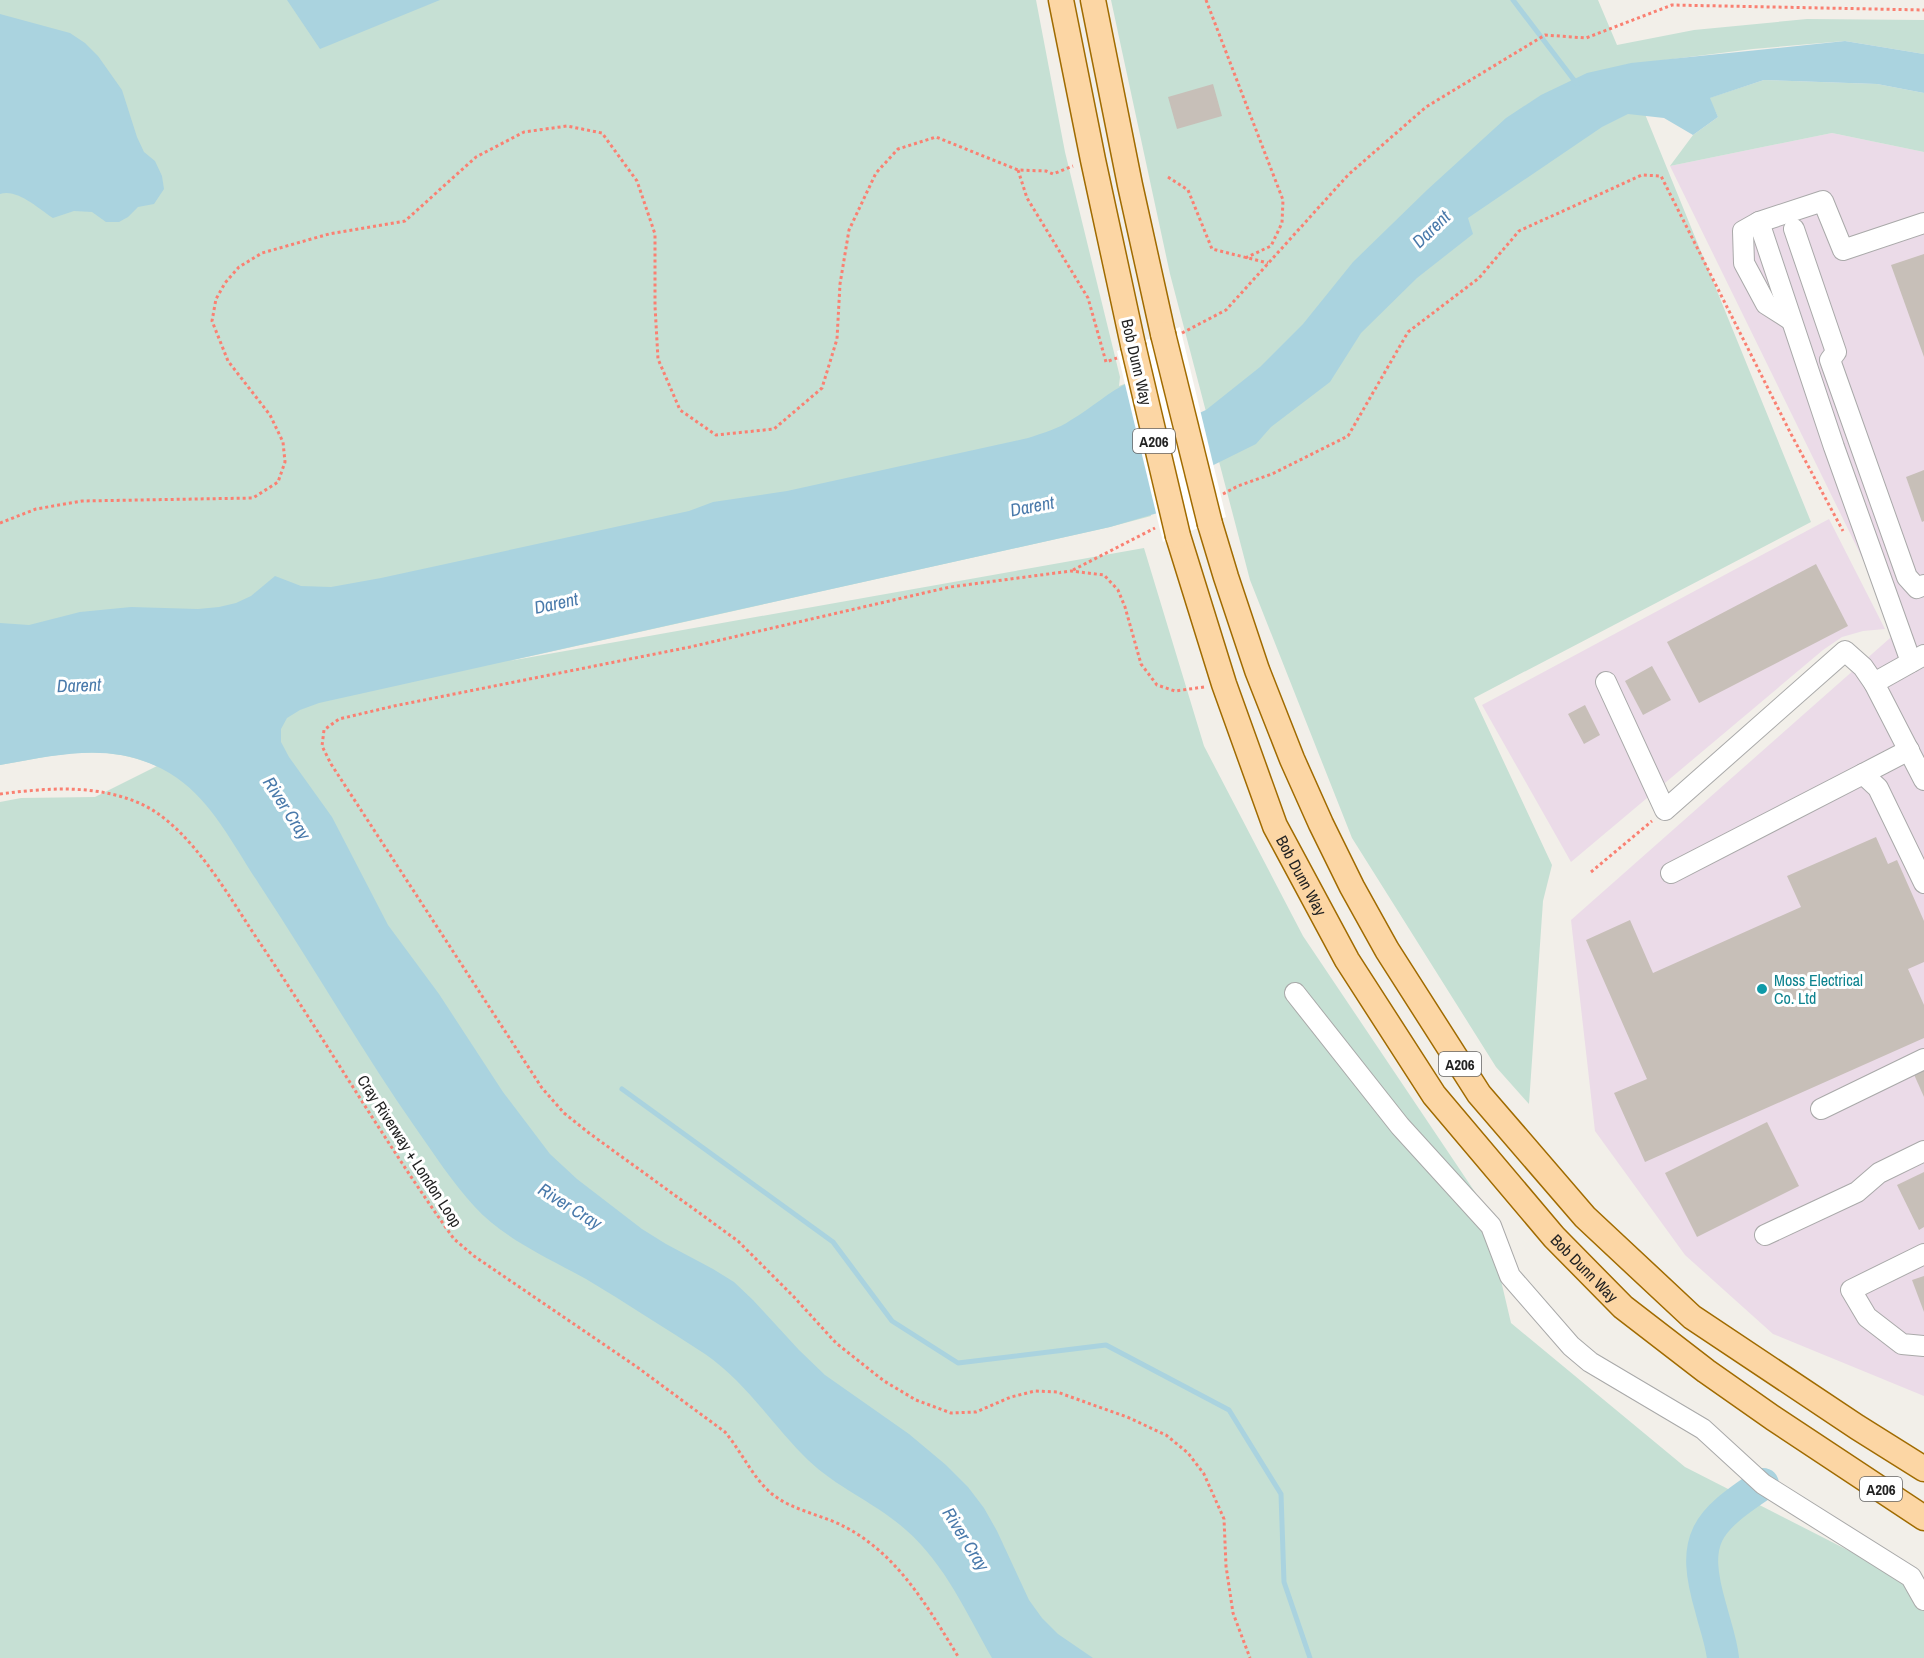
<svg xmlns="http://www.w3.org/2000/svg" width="1924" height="1658" viewBox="0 0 1924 1658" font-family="'Archivo Narrow',sans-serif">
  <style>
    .industrial { fill: #ebdbe8 }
    .wetland { fill: #c6e0d4 }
    .water { fill: #aad3df }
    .pier { fill: #fff }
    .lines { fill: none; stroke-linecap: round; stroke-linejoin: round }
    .stream { stroke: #aad3df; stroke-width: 5 }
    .river { stroke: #aad3df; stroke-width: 32 }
    .building { fill: #c7bfb8 }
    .minor-casing { stroke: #a9a9a9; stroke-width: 22 }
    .major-casing { stroke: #a06b00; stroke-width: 27 }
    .path { stroke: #fa8072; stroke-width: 3; stroke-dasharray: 3 3; stroke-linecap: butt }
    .minor { stroke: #fff; stroke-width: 20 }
    .major { stroke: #fcd6a4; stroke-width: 24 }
    .major-bridge-casing { stroke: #a06b00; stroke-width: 27; stroke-linecap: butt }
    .major-bridge { stroke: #fcd6a4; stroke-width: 24 }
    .culture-dot { fill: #0f9aa8; stroke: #fff; stroke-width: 2 }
    .labels { text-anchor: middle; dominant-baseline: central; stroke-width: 6; stroke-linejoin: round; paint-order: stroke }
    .shield { fill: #fff; stroke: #646464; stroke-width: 1.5 }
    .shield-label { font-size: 15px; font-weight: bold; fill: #222 }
    .street-label { font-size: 16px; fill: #222; stroke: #fff }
    .culture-label { font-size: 16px; fill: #0d838f; stroke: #fff; text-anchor: start }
    .water-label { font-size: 18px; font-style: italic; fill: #4a7aab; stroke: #fff }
  </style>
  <rect width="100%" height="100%" fill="#f2efe9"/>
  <g class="industrial">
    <polygon points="1832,133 1924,152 1924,1396 1773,1334 1685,1255 1595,1131 1571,920 1898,631 1670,166"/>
    <polygon points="1829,519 1885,629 1863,631 1842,637 1823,650 1571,862 1482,705"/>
  </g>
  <g class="wetland">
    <path d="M0,0H1036L1065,152L1120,377L1119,386L1130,382L1151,516L1110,527L509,661L1144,548L1204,746L1303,936L1483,1204L1511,1323L1685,1467L1924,1589V1658H0V802L21,798L95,797L157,766C102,742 56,755 0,765Z"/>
    <polygon points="1111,0 1598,0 1617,45 1694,30 1807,19 1924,20 1924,54 1845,41 1753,49 1625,65 1811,522 1474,698 1552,865 1543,901 1529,1104 1496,1067 1352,838 1250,580 1170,274"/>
    <polygon points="1764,80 1877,84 1924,93 1924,152 1832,133 1670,166 1693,135 1718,117 1709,98"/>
  </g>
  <g class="water">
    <polygon points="287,0 440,0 320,49"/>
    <path d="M0,14L70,33L85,43L98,56L122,90L137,137L144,152L155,161L162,176L164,189L154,204L138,207L128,217L119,222H106L92,212L74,211L53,218C39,209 17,188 0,194Z"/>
    <path d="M1845,41L1924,54V93L1877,84L1764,80L1710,98L1718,117L1693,135L1664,118L1628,114L1602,127L1468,218L1473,234L1417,278L1361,333L1330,382L1271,427L1256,444L1157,493L1161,512L1110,527L319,703L300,710L287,718L281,729V742L289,757L332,817L388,925L439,994L503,1092L550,1154L577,1179L642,1229L666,1244L713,1269L734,1282L753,1300L799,1350L825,1375L909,1434L946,1465L968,1487L984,1508L997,1531L1029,1600L1042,1618L1058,1634L1093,1658H992C967,1614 945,1564 906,1530C876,1503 837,1488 808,1460C774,1427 746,1382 705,1354C666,1329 626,1303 586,1279C548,1258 504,1239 474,1206C452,1182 434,1154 415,1127C360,1048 312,964 259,884C235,848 213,803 177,778C120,739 63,754 0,765V623L29,625L80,612L131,607L198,609L219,607L236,603L251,596L275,576L301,586L331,587L381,578L689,511L713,502L787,491L1028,438C1043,433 1058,429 1071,420C1092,408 1109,391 1130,382L1144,437L1206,410L1260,367L1303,324L1353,262L1427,190L1506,118L1541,95L1587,73L1631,63Z"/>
  </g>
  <polygon class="pier" points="1180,327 1226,517 1163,542 1117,351"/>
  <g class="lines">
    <g class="stream">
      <polyline points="1513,0 1577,84"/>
      <polyline points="622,1089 833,1242 892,1321 958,1363 1106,1345 1229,1410 1281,1494 1284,1582 1310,1658"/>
    </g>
    <path class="river" d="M1723,1658C1721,1641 1715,1625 1711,1609C1690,1538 1706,1522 1763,1484"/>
  </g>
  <g class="building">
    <polygon points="1213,84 1222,116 1177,129 1168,97"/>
    <polygon points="1924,254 1924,357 1891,265"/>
    <polygon points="1924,470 1924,521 1922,522 1906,477"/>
    <polygon points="1816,564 1848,626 1699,703 1667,642"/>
    <polygon points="1652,666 1671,700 1643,715 1625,681"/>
    <polygon points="1585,705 1600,735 1584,744 1568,714"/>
    <polygon points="1876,837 1888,864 1897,860 1924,921 1924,962 1908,969 1924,1005 1924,1038 1645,1162 1614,1093 1647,1079 1586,940 1630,920 1653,973 1801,907 1787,876"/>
    <polygon points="1924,1064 1924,1097 1912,1070"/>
    <polygon points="1767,1122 1799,1186 1697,1237 1665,1173"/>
    <polygon points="1924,1172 1924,1227 1919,1230 1897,1185"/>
    <polygon points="1924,1276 1924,1312 1912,1280"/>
  </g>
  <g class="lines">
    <g class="minor-casing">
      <g id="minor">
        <polyline points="1759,222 1834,447 1911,662"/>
        <polyline points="1794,229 1836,352 1830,360 1907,577 1917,588 1924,585"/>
        <polyline points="1791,320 1766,304 1744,263 1743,231 1759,222 1823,201 1843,250 1924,223"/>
        <polyline points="1924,655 1874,683 1924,780"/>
        <polyline points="1606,682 1665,810 1845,651 1863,667 1874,683"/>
        <polyline points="1863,774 1909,750"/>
        <polyline points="1671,873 1863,774 1878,788 1924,883"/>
        <polyline points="1295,993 1400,1126 1491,1226 1510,1276 1571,1346 1590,1362 1703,1429 1763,1484 1911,1577 1924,1600"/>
        <polyline points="1821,1109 1924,1059"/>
        <polyline points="1765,1235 1857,1192 1879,1173 1924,1151"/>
        <polyline points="1924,1254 1851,1290 1867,1317 1902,1344 1924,1346"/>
      </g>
    </g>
    <g class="major-casing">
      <g id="major">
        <polyline points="1061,0 1093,160 1133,345"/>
        <polyline points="1093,0 1130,185 1163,334"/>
        <polyline points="1210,524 1226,577 1257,670 1292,759 1321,824 1352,887 1387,950 1479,1094 1585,1217 1692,1317 1857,1427 1924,1469"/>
        <path id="s1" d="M1178,536L1224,684L1275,826L1347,960L1434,1095L1554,1237L1623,1307L1706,1371L1773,1418L1924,1518"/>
      </g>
    </g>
    <g class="path">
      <polyline points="1206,0 1283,200 1282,223 1271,246 1245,258"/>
      <polyline points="1018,170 1027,198 1088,298 1106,362 1117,358"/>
      <polyline points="1168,177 1188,190 1212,249 1268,263"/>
      <polyline points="1182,333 1226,310 1348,175 1426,107 1545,35 1586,38 1672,5 1924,10"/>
      <polyline points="1223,494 1238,486 1272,474 1348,436 1408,332 1479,278 1519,231 1642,175 1661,176 1791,434 1843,531"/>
      <polyline points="0,523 36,509 82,501 253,498 278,482 285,462 283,442 270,415 228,361 212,321 216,299 225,283 239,267 262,253 329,234 405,221 476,157 524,132 567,126 602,133 637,181 655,234 655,306 658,359 680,410 716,435 774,429 822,388 837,339 840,284 849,230 876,173 898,149 936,137 1018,170 1046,171 1053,174 1073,166"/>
      <polyline points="1073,570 1155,528"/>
      <polyline points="1204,687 1175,691 1157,685 1141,664 1125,607 1118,590 1104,575 1071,571 950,587 690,647 394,706 339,719 324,730 322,746 331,764 542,1088 564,1113 589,1133 738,1241 794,1297 836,1343 884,1381 916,1400 951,1413 976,1412 1011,1397 1035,1391 1057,1392 1127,1417 1166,1435 1188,1453 1204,1474 1224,1519 1226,1566 1233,1613 1250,1658"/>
      <path d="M0,794C46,788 95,784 139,803C191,825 231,901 262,946C327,1043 386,1144 454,1239L474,1256L637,1367L725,1432C742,1452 752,1477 772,1494C793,1511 824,1515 847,1528C899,1556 929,1609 959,1658"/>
      <polyline points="1591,872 1652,821"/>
    </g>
    <use href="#minor" class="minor"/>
    <use href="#major" class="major"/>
    <g class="major-bridge-casing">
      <g id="major-bridge">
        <polyline points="1163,334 1210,524"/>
        <polyline points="1133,345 1178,536"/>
      </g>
    </g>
    <use href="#major-bridge" class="major-bridge"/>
  </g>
  <circle class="culture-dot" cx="1762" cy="989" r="6"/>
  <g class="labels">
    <g class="shield">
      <rect x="1133" y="429" width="42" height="24" rx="4.5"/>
      <rect x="1439" y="1052" width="42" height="24" rx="4.5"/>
      <rect x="1860" y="1477" width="42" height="24" rx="4.5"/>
    </g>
    <g class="shield-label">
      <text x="1154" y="441">A206</text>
      <text x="1460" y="1064">A206</text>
      <text x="1881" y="1489">A206</text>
    </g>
    <g class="street-label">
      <text transform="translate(1137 362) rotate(77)">Bob Dunn Way</text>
      <text stroke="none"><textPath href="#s1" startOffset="362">Bob Dunn Way</textPath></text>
      <text transform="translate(410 1151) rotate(57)">Cray Riverway + London Loop</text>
      <text stroke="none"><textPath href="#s1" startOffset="848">Bob Dunn Way</textPath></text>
    </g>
    <g class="culture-label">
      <text x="1774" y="980">Moss Electrical<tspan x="1774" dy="18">Co. Ltd</tspan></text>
    </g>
    <g class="water-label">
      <text transform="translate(1431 229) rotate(-44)">Darent</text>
      <text transform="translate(1032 506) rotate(-11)">Darent</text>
      <text transform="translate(556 603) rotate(-12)">Darent</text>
      <text transform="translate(79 685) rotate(-2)">Darent</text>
      <text transform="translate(287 808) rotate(57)">River Cray</text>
      <text transform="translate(570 1206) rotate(32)">River Cray</text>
      <text transform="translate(966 1539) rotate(58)">River Cray</text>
    </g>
  </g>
</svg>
